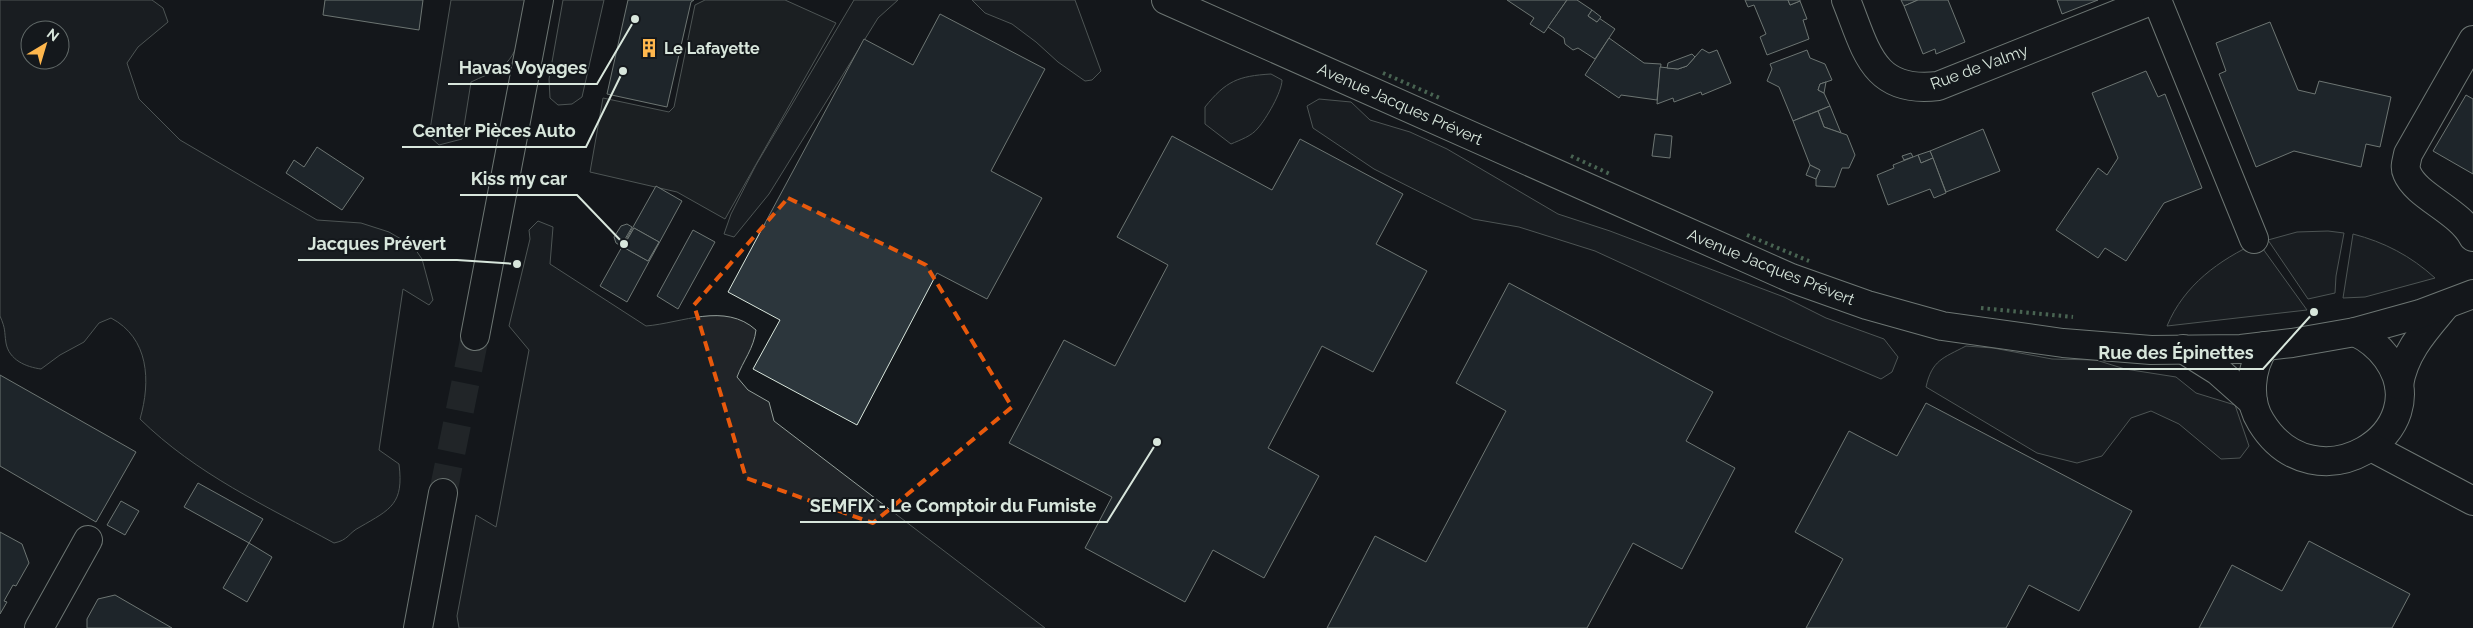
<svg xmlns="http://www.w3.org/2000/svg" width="2473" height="628" viewBox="0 0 2473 628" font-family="Raleway,sans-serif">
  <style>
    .green { fill: #202428; stroke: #939e99; fill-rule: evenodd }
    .parking { fill: #24282b; stroke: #939e99 }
    .building { fill: #2c363c; stroke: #d8e6dc; fill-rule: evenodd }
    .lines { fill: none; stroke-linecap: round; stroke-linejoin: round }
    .minor-tunnel { stroke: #313739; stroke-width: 28; stroke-dasharray: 28 14; stroke-linecap: butt }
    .minor-casing { stroke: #d8e6dc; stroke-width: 30 }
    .major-casing { stroke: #d8e6dc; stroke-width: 30 }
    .minor { stroke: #14181c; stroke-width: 28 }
    .major { stroke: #14181c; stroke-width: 28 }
    .hedge { stroke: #8ac095; stroke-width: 4; stroke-dasharray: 2.5 4; stroke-linecap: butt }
    .marked { fill: none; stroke: #e8590c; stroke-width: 4; stroke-dasharray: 10 6; stroke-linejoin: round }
    .labels { text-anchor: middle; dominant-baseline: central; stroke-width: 4; stroke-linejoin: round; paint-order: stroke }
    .poi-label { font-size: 16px; font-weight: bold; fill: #d8e6dc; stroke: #14181c; text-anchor: start }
    .street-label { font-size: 16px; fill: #d8e6dc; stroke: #14181c }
    .leader { fill: none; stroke: #d8e6dc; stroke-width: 2 }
    .callout-dot { fill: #d8e6dc; stroke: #14181c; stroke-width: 2 }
    .callout-label { font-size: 18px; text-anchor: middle; font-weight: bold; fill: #d8e6dc; stroke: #14181c; stroke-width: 4; stroke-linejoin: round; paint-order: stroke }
  </style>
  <rect width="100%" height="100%" fill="#14181c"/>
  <g class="green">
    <path d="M0,0H152L163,8L168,22L138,47L127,63L139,99L180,140L317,220L361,223L389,232L413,246L422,259L433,300L429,305L403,289L379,450L399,464C404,504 391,509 360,527C348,533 349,540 334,543C266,506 196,474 140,419C151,381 149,338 111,318L99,323L84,342L60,355L41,369C26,367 9,360 6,343C4,330 6,330 0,316ZM30,30H60V60H30Z"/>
    <path d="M451,0H526C524,21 520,56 500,68C491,74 481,77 471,82L462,139L439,145L429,136Z"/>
    <polygon points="563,0 604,0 582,97 572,104 558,105 550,98 549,79"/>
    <polygon points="854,0 898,0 878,18 769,194 734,237 724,234 731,214 756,165"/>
    <polygon points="972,0 1075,0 1101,71 1092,80 1085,81 1058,62 1036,42 1012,24 985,13"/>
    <path d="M1271,74L1282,80C1282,92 1266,119 1258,128C1252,136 1240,140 1231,144L1205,124V107C1226,81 1238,76 1271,74Z"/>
    <polygon points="1319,99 1351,102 1370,120 1410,132 1447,149 1558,214 1610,231 1784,297 1826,318 1884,339 1898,357 1892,372 1881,379 1780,336 1595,251 1519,227 1473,219 1374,169 1313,128 1307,106"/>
    <path d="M538,221L553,227L550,264L646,326C682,323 725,302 756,330C754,348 743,361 737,377L748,390L769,402L774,421L1045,628H459L457,616L476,515L496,527L529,350L509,326L530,239L529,230Z"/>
    <polygon points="2328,231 2344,233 2336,276 2335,293 2308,299 2268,240 2297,232"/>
    <path d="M2353,234C2384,242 2411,256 2435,278L2365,297L2343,298Z"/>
    <path d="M2258,242L2307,310L2167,326C2184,285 2219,260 2258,242Z"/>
    <path d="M1966,346L1993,348L2052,359L2096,360L2125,369L2176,377L2196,393L2235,405L2249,446L2240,458L2221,459L2179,424L2151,411L2131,418L2102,456L2077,463L2037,453L1926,387C1932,360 1943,358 1966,346Z"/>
  </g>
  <polygon class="parking" points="705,0 785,0 836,23 725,219 677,192 590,172 603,98 669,112 674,107 695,5"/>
  <g class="building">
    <polygon points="325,0 423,0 419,30 323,15"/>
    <polygon points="628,0 694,0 691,2 667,107 607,94"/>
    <polygon points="1507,0 1567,0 1544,33 1530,24 1534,18"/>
    <polygon points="1567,0 1577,0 1592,10 1588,16 1597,22 1599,18 1615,29 1595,59 1578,48 1573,50 1565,44 1564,38 1548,27"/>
    <polygon points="1745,0 1788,0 1790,5 1800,1 1807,19 1803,20 1809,39 1767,55 1760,37 1766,34 1754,5 1748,7"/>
    <polygon points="1788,0 1800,0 1800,1 1790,5"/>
    <polygon points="1901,0 1918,0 1904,6"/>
    <polygon points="1918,0 1948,0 1965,42 1936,54 1935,49 1923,54 1904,6"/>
    <polygon points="2057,0 2098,0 2062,14"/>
    <polygon points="1592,10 1601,17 1597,22 1588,16"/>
    <polygon points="940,14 1045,69 991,171 1042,198 987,299 937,273 857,425 753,369 780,320 728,292 864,39 913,65"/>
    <polygon points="2270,22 2298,90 2315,94 2319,81 2391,97 2380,147 2366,144 2361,167 2294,151 2256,167 2219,74 2226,71 2216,43"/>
    <polygon points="1609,38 1644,63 1661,64 1657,100 1621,95 1619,98 1585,75"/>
    <polygon points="1702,49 1709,53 1717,50 1731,83 1702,95 1701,92 1674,102 1673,98 1657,104 1660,67 1678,69 1687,66"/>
    <polygon points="1807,50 1810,58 1825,64 1832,80 1820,84 1818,90 1824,93 1830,106 1793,121 1779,87 1767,81 1772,69 1770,64"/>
    <polygon points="1692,54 1695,57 1687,66 1678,69 1667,68 1668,63"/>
    <polygon points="2146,71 2158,97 2165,94 2202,188 2164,203 2126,261 2105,248 2098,258 2056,230 2098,168 2107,175 2118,158 2092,93"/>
    <polygon points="1826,82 1824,93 1818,90 1820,84"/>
    <polygon points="2466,95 2473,99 2473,174 2433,151"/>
    <polygon points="1830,106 1841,133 1824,127 1818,111"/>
    <polygon points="1818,111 1824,127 1847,135 1855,155 1849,168 1842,168 1835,187 1816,186 1816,179 1820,170 1810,165 1793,121"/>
    <polygon points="1983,129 2000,171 1946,192 1930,151"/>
    <polygon points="1655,134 1672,136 1670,158 1652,156"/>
    <polygon points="1172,136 1272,190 1300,139 1403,194 1376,244 1427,271 1373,372 1322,346 1268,448 1319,476 1264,578 1213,550 1185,602 1085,548 1112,497 1009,443 1064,340 1115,366 1168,265 1117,237"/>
    <polygon points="317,147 364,178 342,210 286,173 294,160 304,167"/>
    <polygon points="1930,151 1933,158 1921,163 1918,155"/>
    <polygon points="1911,153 1913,157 1904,160 1902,156"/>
    <polygon points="1918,155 1921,163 1933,158 1946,193 1934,198 1930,189 1888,205 1877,175 1894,168 1893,165"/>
    <polygon points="1810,165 1820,170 1816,179 1806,175"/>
    <path d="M656,186L682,201L627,302L600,286ZM634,228L659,242L648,261L623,247Z"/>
    <polygon points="627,224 632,227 621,246 616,243 614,237 621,226"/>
    <polygon points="634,228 659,242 648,261 623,247"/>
    <polygon points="693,230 715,242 678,309 657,296"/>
    <polygon points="1509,283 1713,392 1686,441 1735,468 1682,569 1633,543 1587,628 1327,628 1375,536 1426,562 1506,411 1456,383"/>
    <polygon points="0,375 136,452 96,522 0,466"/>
    <polygon points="1926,403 2132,511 2079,611 2029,585 2006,628 1806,628 1843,559 1795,532 1849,431 1897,456"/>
    <polygon points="198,483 263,519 249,543 184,507"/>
    <polygon points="121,501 139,511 125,535 107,525"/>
    <polygon points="0,532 22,544 29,563 16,586 13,585 4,601 7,602 0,614"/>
    <polygon points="2309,541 2410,594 2392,628 2199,628 2232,565 2282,591"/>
    <polygon points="249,543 272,557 247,602 223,588"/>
    <polygon points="115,595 172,628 87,628 87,619 98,599"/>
  </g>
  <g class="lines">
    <polyline class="minor-tunnel" points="443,493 475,336"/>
    <g class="minor-casing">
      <g id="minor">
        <path d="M1846,0C1866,49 1872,94 1938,86L2153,0"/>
        <polyline points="2157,0 2254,239"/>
        <path d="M2473,40L2408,154C2407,160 2404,167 2407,173C2416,196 2460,211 2473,237"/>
        <polyline points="475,336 539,0"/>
        <path d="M2265,346C2250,368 2247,400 2261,422C2315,510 2440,432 2387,358C2378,346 2368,338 2355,332"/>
        <polyline points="2183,349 2218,371 2253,402"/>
        <path d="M2399,385C2404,352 2426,329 2446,305"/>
        <polyline points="2371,447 2473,501"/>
        <polyline points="39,628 88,540"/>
        <polyline points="418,628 443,493"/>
      </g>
    </g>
    <g class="major-casing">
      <polyline id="major" points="1166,0 1791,278 1867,305 1942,326 2063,343 2151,350 2241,349 2292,343 2355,332 2420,314 2473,294"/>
    </g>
    <use href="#minor" class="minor"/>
    <use href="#major" class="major"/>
    <g class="hedge">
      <polyline points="1383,73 1442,99"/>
      <polyline points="1571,156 1612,175"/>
      <polyline points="1747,235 1809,261"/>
      <polyline points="1981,308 2073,317"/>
    </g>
  </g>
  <path d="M0 0H2473V628H0ZM788,198L926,265L1012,407L873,523L746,478L694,305Z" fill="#14181c" fill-opacity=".55" fill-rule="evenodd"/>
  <path class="marked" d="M788,198L926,265L1012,407L873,523L746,478L694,305Z"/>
  <defs>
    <g id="building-bare" transform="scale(1.5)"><path d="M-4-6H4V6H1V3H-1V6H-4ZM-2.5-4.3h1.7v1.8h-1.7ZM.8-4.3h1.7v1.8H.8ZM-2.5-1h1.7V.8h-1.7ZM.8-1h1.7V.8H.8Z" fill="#ffb74d" stroke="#14181c" stroke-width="2.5" paint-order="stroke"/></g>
  </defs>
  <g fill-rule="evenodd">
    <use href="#building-bare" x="649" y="48"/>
  </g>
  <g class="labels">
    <g class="poi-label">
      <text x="664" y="48">Le Lafayette</text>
    </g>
    <g class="street-label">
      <text transform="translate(1979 67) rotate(-20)">Rue de Valmy</text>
      <text transform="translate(1400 104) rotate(24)">Avenue Jacques Prévert</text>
      <text transform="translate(1771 267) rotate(22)">Avenue Jacques Prévert</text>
    </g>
  </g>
  <path class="leader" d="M635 19L597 84H448M623 71L586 147H402M624 244L577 195H460M517 264L457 260H298M2314 312L2263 369H2088M1157 442L1107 522H800"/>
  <g class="callout-dot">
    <circle cx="635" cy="19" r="5"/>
    <circle cx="623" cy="71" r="5"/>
    <circle cx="624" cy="244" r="5"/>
    <circle cx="517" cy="264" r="5"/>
    <circle cx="2314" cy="312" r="5"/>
    <circle cx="1157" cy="442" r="5"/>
  </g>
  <g class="callout-label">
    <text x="523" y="74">Havas Voyages</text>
    <text x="494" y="137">Center Pièces Auto</text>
    <text x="519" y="185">Kiss my car</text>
    <text x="377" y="250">Jacques Prévert</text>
    <text x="2176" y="359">Rue des Épinettes</text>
    <text x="953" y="512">SEMFIX - Le Comptoir du Fumiste</text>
  </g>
  <g transform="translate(45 45) rotate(38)"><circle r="24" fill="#14181c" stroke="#626a69"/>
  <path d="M0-4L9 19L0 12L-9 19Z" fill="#ffb74d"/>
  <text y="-8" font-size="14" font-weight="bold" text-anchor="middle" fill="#d8e6dc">N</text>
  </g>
</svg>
